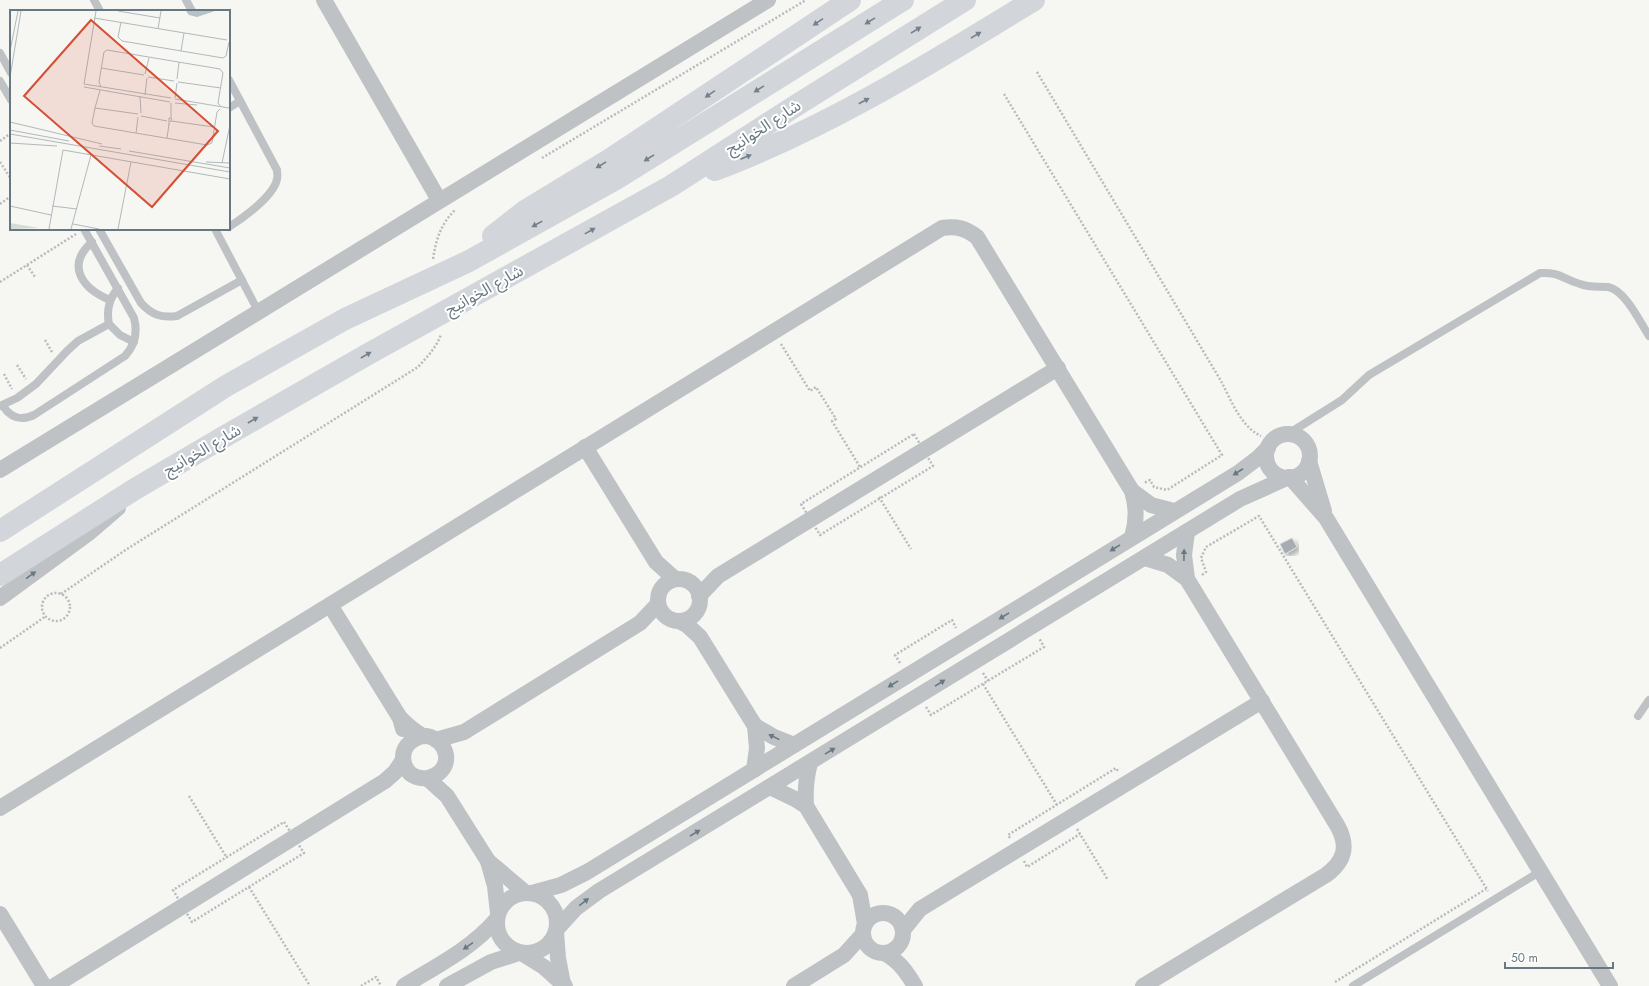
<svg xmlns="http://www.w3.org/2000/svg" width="1649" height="986" viewBox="0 0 1649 986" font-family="Jost,'Noto Sans Arabic',sans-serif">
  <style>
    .building { fill: #a6adb2; stroke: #d8d8d6; filter: url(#shadow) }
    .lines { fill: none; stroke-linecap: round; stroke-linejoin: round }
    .path { stroke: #b8bbbd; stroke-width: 2.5; stroke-dasharray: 2 2; stroke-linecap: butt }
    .lane { stroke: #bec2c5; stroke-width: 8 }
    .street { stroke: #bec2c5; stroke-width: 16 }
    .highway { stroke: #d2d6da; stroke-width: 22 }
    .oneway { fill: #73818b }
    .oneway2 { fill: #687882 }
    .labels { text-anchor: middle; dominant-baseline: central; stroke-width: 4; stroke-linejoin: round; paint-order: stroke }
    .street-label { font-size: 16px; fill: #687882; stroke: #fff }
    .inset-road { fill: none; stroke: #b0b9bc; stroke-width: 1 }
    .view { fill: #d54f35; fill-opacity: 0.15; stroke: #d54f35; stroke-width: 2 }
    .inset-edge { fill: none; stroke: #687882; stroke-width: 2 }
  </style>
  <defs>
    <filter id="shadow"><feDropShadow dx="3.5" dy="3.5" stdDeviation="2" flood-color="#0004"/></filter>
  </defs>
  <rect width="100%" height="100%" fill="#f6f6f3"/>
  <polygon class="building" points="1292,538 1297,547 1285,554 1280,544"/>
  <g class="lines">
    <g class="path">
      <path d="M1037,72L1221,381C1231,400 1241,427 1261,436"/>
      <polyline points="1004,94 1222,455 1167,490 1154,487 1150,480 1144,483"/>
      <polyline points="0,141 11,133"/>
      <polyline points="542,158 806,0"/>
      <polyline points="0,162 11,179"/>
      <polyline points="0,204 11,196"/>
      <path d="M433,259C436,239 441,224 455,210"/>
      <polyline points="27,265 35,277"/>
      <polyline points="0,282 76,234"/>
      <polyline points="45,340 52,352"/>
      <polyline points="781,344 810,391 816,387 836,419 832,421 860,467"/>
      <polyline points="17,365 26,379"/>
      <polyline points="4,374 12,389"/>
      <polygon points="914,434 933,466 820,535 801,504"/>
      <polyline points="879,497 911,549"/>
      <polyline points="1202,575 1206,572 1201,558 1206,547 1259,516 1488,891"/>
      <circle cx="56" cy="607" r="14"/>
      <path d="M61,594L127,549L418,367C427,357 437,347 441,334"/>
      <polyline points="0,648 46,616"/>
      <polyline points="900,663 895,655 952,620 956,628"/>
      <polyline points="983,673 988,681"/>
      <polyline points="983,684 1057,805"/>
      <polyline points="926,707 931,715 1044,647 1039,638"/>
      <polyline points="189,796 227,858"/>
      <polygon points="284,822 304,853 192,922 173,890"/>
      <polyline points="1077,829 1108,880"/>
      <polyline points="1010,838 1008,835 1116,768 1118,771"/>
      <polyline points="1024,861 1027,867 1080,834"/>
      <polyline points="249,887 310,986"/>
      <polyline points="1335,982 1486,889"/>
      <polyline points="361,986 376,977 381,986"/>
    </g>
    <g class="lane">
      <polyline points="94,0 100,11"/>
      <polyline points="186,0 192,11"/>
      <polyline points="0,53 11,73"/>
      <path d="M229,80L277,170C277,173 278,176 277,179C274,196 243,218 229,227"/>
      <polyline points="0,81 11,100"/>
      <polyline points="229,108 240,101"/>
      <path d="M99,229L141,303C152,315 161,318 177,316L242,280"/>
      <polyline points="215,229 258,311"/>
      <path d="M92,242C65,266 83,289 110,300"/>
      <path d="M118,288C109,299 106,310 109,324L120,335L134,342"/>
      <polyline points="0,406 17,398 36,384 67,351 78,341 109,324"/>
      <path d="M3,406C11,418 21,421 34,415L125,356C135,345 138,333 134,318L84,229"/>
      <path d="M1288,434L1342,400L1369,375L1540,273C1561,272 1562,279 1580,284C1590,288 1599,286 1608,287C1625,290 1640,322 1649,336"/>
      <polyline points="1638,716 1649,700"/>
      <polyline points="1353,986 1541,871"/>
    </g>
    <g class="street">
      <polyline points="324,0 439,200"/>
      <circle cx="1288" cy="456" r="22"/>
      <polyline points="585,447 656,562 675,579"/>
      <polyline points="1309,461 1324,511"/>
      <polyline points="0,470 768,0"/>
      <polyline points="1290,477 1326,518 1610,986"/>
      <polyline points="1132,491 1151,505 1174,511"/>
      <circle cx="679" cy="600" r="21"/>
      <polyline points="1187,579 1184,555 1187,532"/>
      <polyline points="699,596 718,576 1058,368"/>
      <polyline points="0,598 90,532 118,508"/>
      <polyline points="330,605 400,718 403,729"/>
      <polyline points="679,621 687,625 700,637 755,726 757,748 754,770"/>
      <path d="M400,718C406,724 414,731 421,735C424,737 424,736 427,736C437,738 444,745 446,755C449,780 410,788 404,763C400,749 410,739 423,736"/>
      <polyline points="755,726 774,737 794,745"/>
      <polyline points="436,740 464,732 640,623 658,604"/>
      <polyline points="428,779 447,796 488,861 495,886 498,913"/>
      <polyline points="770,787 795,799 806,806 860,895 865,924"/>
      <path d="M806,806C805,791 806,778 810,763"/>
      <path d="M0,808L942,228C957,226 965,228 977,237L1132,491C1137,507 1137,521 1132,537"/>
      <polyline points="488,861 526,893"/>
      <circle cx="527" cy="923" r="30"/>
      <polyline points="532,893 561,885 587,872 1238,473 1259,457 1268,448"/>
      <circle cx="883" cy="933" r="20"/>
      <polyline points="0,914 44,986"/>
      <polyline points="557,929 576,908 599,891 1240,499 1289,477"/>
      <polyline points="903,930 920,909 1262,701"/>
      <polyline points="556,932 558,958 563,984"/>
      <path d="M884,953C899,961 906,971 915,986"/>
      <polyline points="523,954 544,967 565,986"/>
      <polyline points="54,986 385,781 395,772 403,760"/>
      <path d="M404,986C436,966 471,949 496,920"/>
      <polyline points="447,986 491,962 519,953"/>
      <polyline points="794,986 844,955 863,934"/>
      <path d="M1143,986L1326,875C1345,861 1349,846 1337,825L1187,579L1168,565L1145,558"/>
    </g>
    <g class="highway">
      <path d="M715,170C829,127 931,63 1034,0"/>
      <polyline points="493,236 525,211 609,160 850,0"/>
      <polyline points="0,531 226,386 345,319 469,261 616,179 903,0"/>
      <polyline points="0,575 135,489 227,435 370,353 671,186 800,103 965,0"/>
    </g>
  </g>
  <defs><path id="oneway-solid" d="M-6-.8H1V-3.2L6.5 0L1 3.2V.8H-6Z"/></defs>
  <g class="oneway">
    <use href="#oneway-solid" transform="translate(870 21) rotate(148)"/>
    <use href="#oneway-solid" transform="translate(818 22) rotate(146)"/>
    <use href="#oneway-solid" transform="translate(916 30) rotate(-32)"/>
    <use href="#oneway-solid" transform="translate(976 35) rotate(-31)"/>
    <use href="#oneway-solid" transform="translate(759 89) rotate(148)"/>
    <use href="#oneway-solid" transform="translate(710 94) rotate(146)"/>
    <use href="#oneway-solid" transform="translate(864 101) rotate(-28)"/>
    <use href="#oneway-solid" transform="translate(746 157) rotate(-23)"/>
    <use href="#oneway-solid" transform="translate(649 158) rotate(148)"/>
    <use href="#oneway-solid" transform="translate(601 165) rotate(149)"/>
    <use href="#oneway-solid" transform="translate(537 224) rotate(151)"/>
    <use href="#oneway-solid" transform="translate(590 231) rotate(-29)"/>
    <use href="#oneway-solid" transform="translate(366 355) rotate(-30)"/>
    <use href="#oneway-solid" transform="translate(253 420) rotate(-30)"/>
  </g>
  <g class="oneway2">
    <use href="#oneway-solid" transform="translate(1238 472) rotate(147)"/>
    <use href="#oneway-solid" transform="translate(1115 548) rotate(148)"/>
    <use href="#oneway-solid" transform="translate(1184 555) rotate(-89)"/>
    <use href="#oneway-solid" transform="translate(31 575) rotate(-36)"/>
    <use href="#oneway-solid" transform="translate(1004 616) rotate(148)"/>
    <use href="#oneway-solid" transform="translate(940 683) rotate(-32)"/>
    <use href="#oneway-solid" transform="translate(893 684) rotate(148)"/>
    <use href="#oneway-solid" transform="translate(774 737) rotate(-154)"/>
    <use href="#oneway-solid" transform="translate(830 751) rotate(-31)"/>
    <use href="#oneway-solid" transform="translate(695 833) rotate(-31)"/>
    <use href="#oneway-solid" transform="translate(584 902) rotate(-38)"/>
    <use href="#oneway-solid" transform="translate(468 946) rotate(145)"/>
  </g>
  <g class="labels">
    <g class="street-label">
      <text transform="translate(763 127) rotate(-33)">شارع الخوانيج</text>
      <text transform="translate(484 290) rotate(-29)">شارع الخوانيج</text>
      <text transform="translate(202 450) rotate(-30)">شارع الخوانيج</text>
    </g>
  </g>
  <g transform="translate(10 10)">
    <rect width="220" height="220" fill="#f6f6f3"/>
    <path d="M0,213L29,218L0,219Z" fill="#d6dbd3"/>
    <path d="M176,1H205L187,7L179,5Z" fill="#b6c2c5"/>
    <path class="inset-road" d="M108,1L150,8M84,8L217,30M111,12L108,27L112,31L213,48L216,46L219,32M148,19L151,1M0,41L8,1M171,41L174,23M91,58L134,65M135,64L139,48M0,67L11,1M138,67L164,71M167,69L169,52M168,72L211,78M74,74L161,88M74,74L86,1M74,77L160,92M91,77L89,72L94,42L97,40L210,59L213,63L208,93L211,97M90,80L85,98L82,113L84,116L197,135L202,133L207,102L210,99M135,85L137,68M130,86L131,103M165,88L167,73M165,89L219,98M165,93L187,95M85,98L128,104M131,106L157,111M161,108V93M161,111L204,117M0,112L92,134M159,115V108L162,109L160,112M0,120L59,131M126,123L128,107M0,124L220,162M157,128L159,114M0,133L47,136M89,136L111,139M119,141L220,158M196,152L220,153M212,153L220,115M0,196L41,205M42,196L67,199M63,214L89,219M39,219L53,140L220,169M61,219L81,145M108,219L121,152"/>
    <path class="view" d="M81,10L208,121L142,197L14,86Z"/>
    <rect width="220" height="220" class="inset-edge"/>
  </g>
  <path d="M1505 962v6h108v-6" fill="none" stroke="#687882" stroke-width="2"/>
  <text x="1511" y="962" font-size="12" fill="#687882" stroke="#ffffff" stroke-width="3" paint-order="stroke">50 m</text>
</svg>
